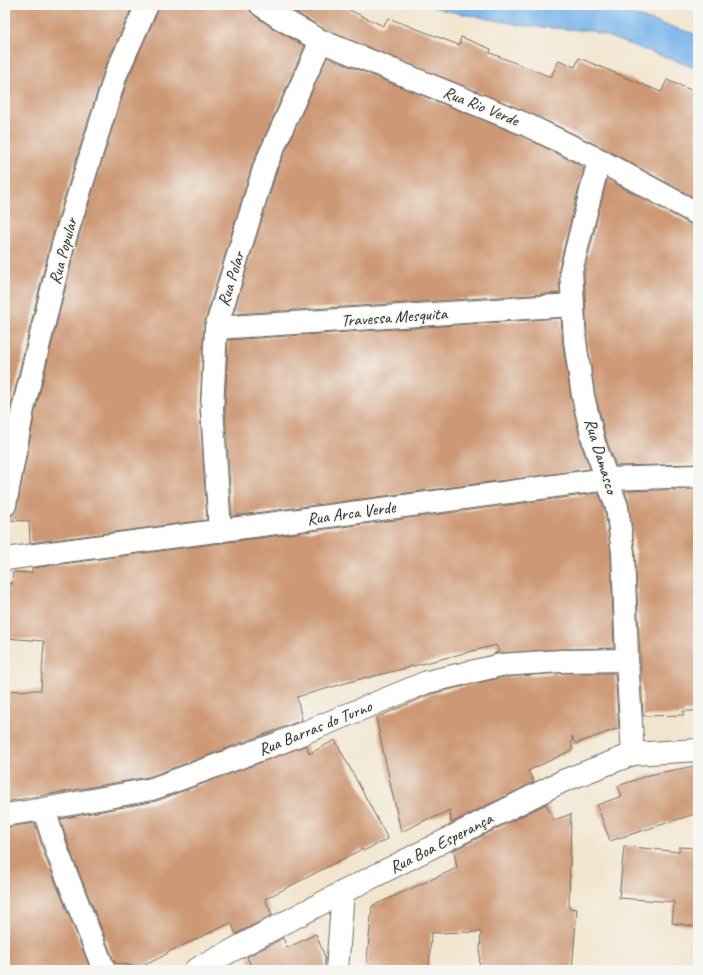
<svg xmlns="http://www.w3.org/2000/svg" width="703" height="975" viewBox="0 0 703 975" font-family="Caveat,sans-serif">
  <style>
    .water { fill: #79b5eb; stroke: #52708b }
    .building { fill: #cd9875 }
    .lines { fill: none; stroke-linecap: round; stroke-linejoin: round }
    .minor-casing { stroke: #716c64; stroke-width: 24 }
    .minor { stroke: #fff; stroke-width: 22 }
    .labels { text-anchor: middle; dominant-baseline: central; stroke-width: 3; stroke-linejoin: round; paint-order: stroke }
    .street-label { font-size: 17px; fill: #2b2b2b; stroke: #f6f6f2 }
  </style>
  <rect width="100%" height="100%" fill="#f6f6f2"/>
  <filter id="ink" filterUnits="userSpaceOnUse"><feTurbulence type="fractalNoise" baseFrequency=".025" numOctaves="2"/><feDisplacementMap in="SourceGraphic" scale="8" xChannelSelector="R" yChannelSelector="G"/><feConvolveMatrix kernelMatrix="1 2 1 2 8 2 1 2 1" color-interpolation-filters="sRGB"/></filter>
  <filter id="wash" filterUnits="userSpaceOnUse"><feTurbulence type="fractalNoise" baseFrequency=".012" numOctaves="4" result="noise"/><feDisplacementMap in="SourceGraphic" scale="16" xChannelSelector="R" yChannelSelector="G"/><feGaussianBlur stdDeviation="0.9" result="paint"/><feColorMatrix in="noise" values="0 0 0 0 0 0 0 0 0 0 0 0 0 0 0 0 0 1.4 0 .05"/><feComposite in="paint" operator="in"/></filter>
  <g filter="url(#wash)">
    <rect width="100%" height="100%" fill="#f2e5ce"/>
    <polygon class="water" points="426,5 601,5 698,35 698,69 592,31 525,26 443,10"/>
    <g id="blocks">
      <g class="building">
        <polygon points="5,5 133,5 104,70 51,241 11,406 5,437"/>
        <polygon points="159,5 249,5 250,11 254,15 274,29 305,46 253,162 204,325 200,410 207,520 30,543 29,521 5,520 5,517 10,517 14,513 17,507 35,412 75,248 128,78 158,10"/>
        <polygon points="283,5 339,5 383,26 388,18 459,45 461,37 491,49 490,53 551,77 559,60 575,67 579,58 661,92 667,80 698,93 698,200 605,149 530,113 326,30"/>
        <polygon points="327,57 520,135 584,167 559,268 560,293 233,314 277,170"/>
        <polygon points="607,179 692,225 698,226 698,464 616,466 606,439 595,394 587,340 584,272"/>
        <polygon points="561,318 563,343 571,398 582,446 590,469 232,516 225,409 228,340"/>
        <polygon points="698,489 698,711 683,711 684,715 643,716 635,551 629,505 625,491"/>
        <polygon points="599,493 605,510 611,553 614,648 561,649 494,654 499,651 496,645 367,678 367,677 297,697 302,720 274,731 149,777 5,802 5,691 41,690 44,641 5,638 5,583 12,584 13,572 32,573 32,568"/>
        <polygon points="563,673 615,673 619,728 575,744 572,736 572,750 528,771 534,782 451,823 450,810 431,819 430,818 401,832 376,718 431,694 503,677"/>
        <polygon points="335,740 388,839 363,851 362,849 265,899 272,915 236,934 231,923 166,953 167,954 141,967 115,963 69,847 60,819 156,801 307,745 309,754"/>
        <polygon points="694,766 698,782 698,813 610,841 597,805 622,796 618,786 649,775"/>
        <polygon points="546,804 554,820 571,814 569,908 577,909 572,970 479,970 481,932 431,933 429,970 366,970 372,906 457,868 454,850"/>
        <polygon points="35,823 45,856 91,970 5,970 5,827"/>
        <polygon points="624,846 679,852 679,847 698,848 698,927 672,923 674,902 619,898"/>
        <polygon points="316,934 325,957 325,970 242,970 251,966 247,957 283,938 287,948"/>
      </g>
    </g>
  </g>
  <g filter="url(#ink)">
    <use href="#blocks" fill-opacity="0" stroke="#716c64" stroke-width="1"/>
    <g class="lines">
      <g class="minor-casing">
        <g id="minor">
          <polyline points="261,5 280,18 321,41 525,124 599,160 698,214"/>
          <polyline points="599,160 571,271 575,341 583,396 594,443 617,507 623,552 627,660 633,754"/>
          <polyline points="216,328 573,305"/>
          <polyline points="5,505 23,409 63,245 116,74 147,5"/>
          <polyline points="220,531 212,409 216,328 265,166 321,41"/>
          <polyline points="5,559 607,479 698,476"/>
          <polyline points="44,809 57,851 104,970"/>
          <polyline points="5,815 44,809 152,789 279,743 427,682 501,665 562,661 627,660"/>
          <polyline points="195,970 343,892 563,781 633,754 698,750"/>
          <polyline points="337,970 343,892"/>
        </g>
      </g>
      <use href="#minor" class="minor"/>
    </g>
  </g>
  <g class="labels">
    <g class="street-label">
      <text transform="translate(481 106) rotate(22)">Rua Rio Verde</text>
      <text transform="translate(63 251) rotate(-75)">Rua Popular</text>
      <text transform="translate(231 279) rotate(-73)">Rua Polar</text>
      <text transform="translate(394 317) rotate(-4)">Travessa Mesquita</text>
      <text transform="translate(601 456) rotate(73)">Rua Damasco</text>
      <text transform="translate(351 513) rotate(-8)">Rua Arca Verde</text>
      <text transform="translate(315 728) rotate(-22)">Rua Barras do Turno</text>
      <text transform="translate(441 843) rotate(-27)">Rua Boa Esperança</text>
    </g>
  </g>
  <rect width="703" height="975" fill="none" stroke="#f6f6f2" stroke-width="20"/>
</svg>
